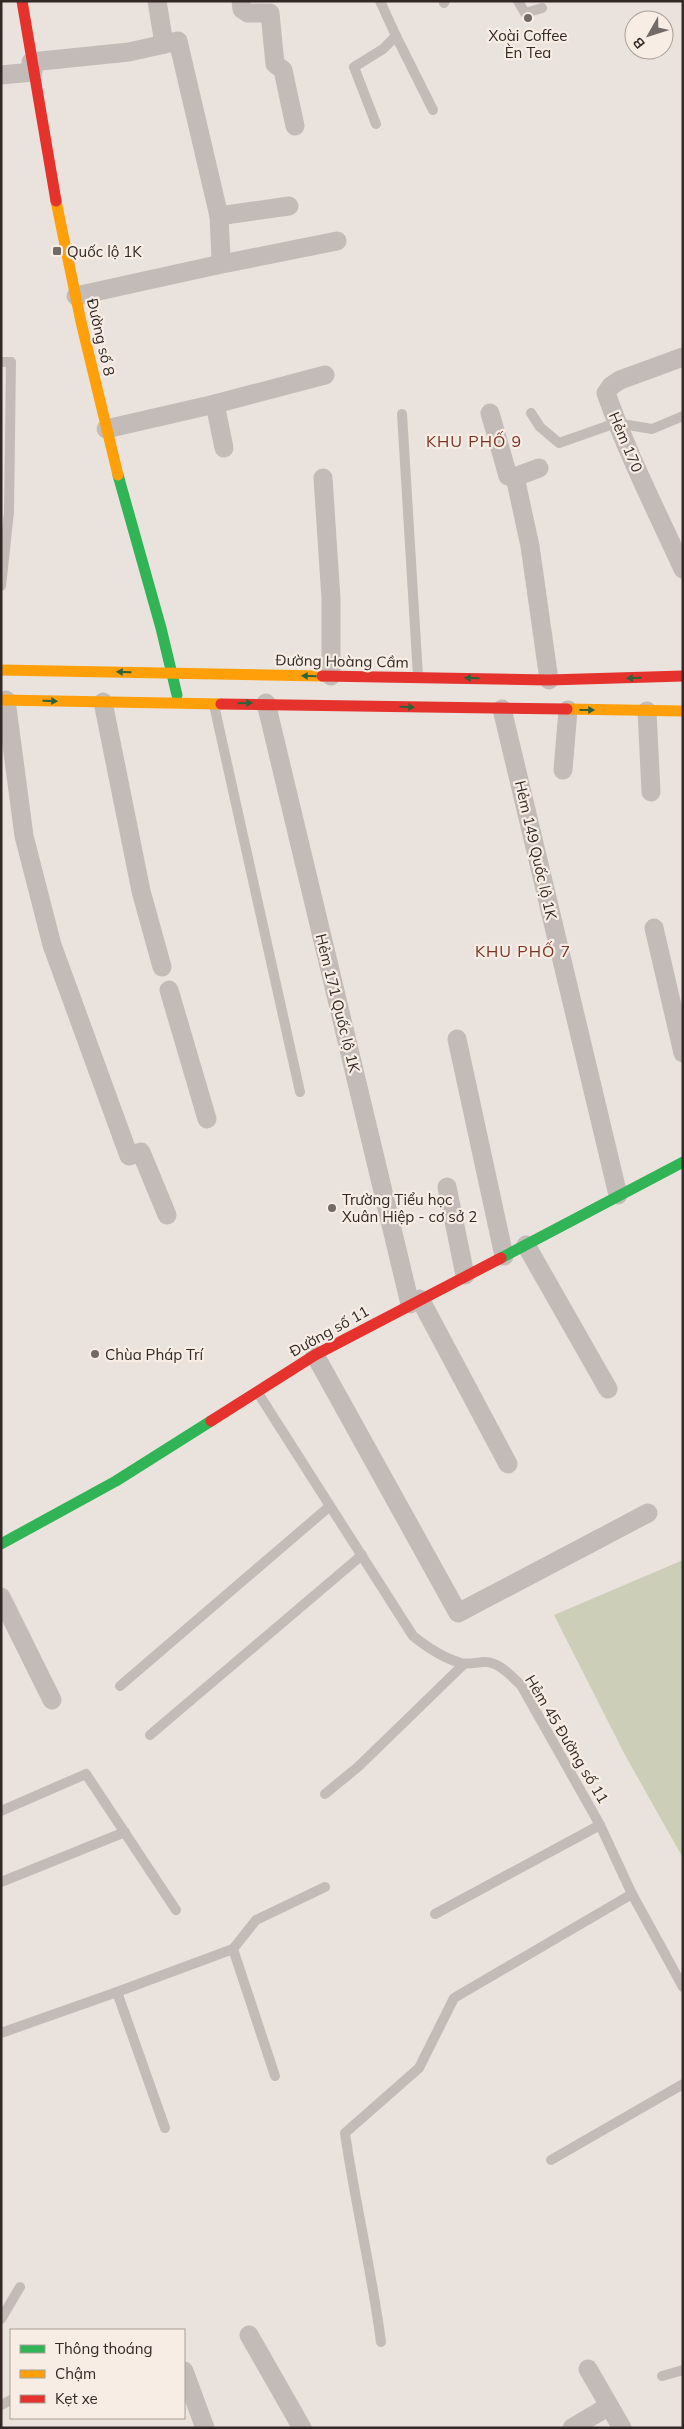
<svg xmlns="http://www.w3.org/2000/svg" width="684" height="2429" viewBox="0 0 684 2429" font-family="Mulish,sans-serif">
  <style>
    .green { fill: #ccceb8 }
    .lines { fill: none; stroke-linecap: round; stroke-linejoin: round }
    .lane { stroke: #c2bbb7; stroke-width: 10 }
    .street { stroke: #c2bbb7; stroke-width: 19 }
    .fast { stroke: #30b455; stroke-width: 11 }
    .slow { stroke: #ff9f0a; stroke-width: 11 }
    .jam { stroke: #e5322d; stroke-width: 11 }
    .oneway { fill: #316139 }
    .poi-dot { fill: #726a66; stroke: #f7ede4; stroke-width: 2 }
    .labels { text-anchor: middle; dominant-baseline: central; stroke-width: 4.5; stroke-linejoin: round; paint-order: stroke }
    .poi-label { font-size: 15px; fill: #322926; stroke: #f7ede4; text-anchor: start }
    .street-label { font-size: 15px; fill: #322926; stroke: #f7ede4 }
    .neighbourhood-label { font-size: 16px; letter-spacing: 1px; fill: #7c3224; stroke: #f7ede4 }
  </style>
  <rect width="100%" height="100%" fill="#eae3dd"/>
  <polygon class="green" points="683,1560 683,1858 625,1755 554,1615"/>
  <g class="lines">
    <g class="lane">
      <polyline points="518,1 525,13 542,8"/>
      <polyline points="444,3 445,1"/>
      <polyline points="396,36 433,110"/>
      <polyline points="376,124 354,67 383,49 396,36 380,1"/>
      <polyline points="1,362 11,362 9,512 1,586"/>
      <polyline points="531,413 540,427 559,443 616,423 652,429 683,416"/>
      <polyline points="402,414 418,676"/>
      <polyline points="214,705 300,1092"/>
      <path d="M258,1393L413,1636C428,1648 443,1658 461,1663C469,1665 477,1662 485,1662C499,1662 511,1676 521,1685L600,1825L632,1894L683,1987"/>
      <polyline points="120,1686 330,1506"/>
      <polyline points="150,1735 362,1555"/>
      <polyline points="325,1794 359,1766 464,1664"/>
      <polyline points="1,1811 86,1774 176,1910"/>
      <polyline points="1,1882 125,1832"/>
      <polyline points="435,1914 600,1825"/>
      <polyline points="233,1949 256,1920 325,1887"/>
      <polyline points="117,1992 233,1949 275,2076"/>
      <polyline points="1,2033 117,1992 165,2128"/>
      <polyline points="551,2160 683,2084"/>
      <polyline points="1,2319 20,2287"/>
      <path d="M381,2342C372,2272 355,2203 345,2133L419,2068L454,1998L632,1894"/>
      <polyline points="662,2376 683,2370"/>
      <polyline points="1,2405 11,2400"/>
    </g>
    <g class="street">
      <polyline points="157,1 164,44"/>
      <polyline points="241,1 242,9 248,13 270,13 275,64 283,70 295,126"/>
      <polyline points="31,62 129,52 178,41 219,216 221,258 217,265 76,296"/>
      <polyline points="1,75 33,72"/>
      <polyline points="219,216 289,206"/>
      <polyline points="217,265 337,241"/>
      <path d="M683,357L620,380L611,386L606,393C627,453 656,510 683,569"/>
      <polyline points="215,404 325,375"/>
      <polyline points="490,413 508,476 515,477"/>
      <polyline points="106,429 215,404 224,448"/>
      <polyline points="539,468 515,477 530,546 549,680"/>
      <polyline points="323,478 331,599 331,676"/>
      <polyline points="6,700 24,836 52,945 129,1156 141,1152 167,1215"/>
      <polyline points="103,702 141,891 162,967"/>
      <polyline points="266,703 410,1304"/>
      <polyline points="502,709 618,1195"/>
      <polyline points="647,711 651,792"/>
      <polyline points="563,770 568,710"/>
      <polyline points="654,928 683,1053"/>
      <polyline points="169,990 207,1119"/>
      <polyline points="457,1039 504,1256"/>
      <polyline points="447,1187 465,1275"/>
      <polyline points="526,1245 608,1389"/>
      <polyline points="420,1299 508,1464"/>
      <polyline points="315,1355 458,1613 648,1513"/>
      <polyline points="1,1597 52,1700"/>
      <polyline points="249,2335 302,2428"/>
      <polyline points="588,2369 622,2428"/>
      <polyline points="184,2371 205,2428"/>
      <polyline points="572,2428 609,2406"/>
    </g>
    <g class="fast">
      <polyline points="118,475 161,628 177,695"/>
      <polyline points="501,1258 683,1162"/>
      <polyline points="1,1544 116,1481 211,1421"/>
    </g>
    <g class="slow">
      <polyline points="56,201 81,322 118,475"/>
      <polyline points="1,670 322,676"/>
      <polyline points="1,700 221,704"/>
      <polyline points="567,709 683,711"/>
    </g>
    <g class="jam">
      <polyline points="22,1 56,201"/>
      <polyline points="322,676 549,680 683,676"/>
      <polyline points="221,704 567,709"/>
      <polyline points="211,1421 315,1355 501,1258"/>
    </g>
  </g>
  <defs><path id="oneway-solid" d="M-6-.8H1V-3.2L6.5 0L1 3.2V.8H-6Z" transform="scale(1.25)"/></defs>
  <g class="oneway">
    <use href="#oneway-solid" transform="translate(124 672) rotate(-179)"/>
    <use href="#oneway-solid" transform="translate(309 676) rotate(-179)"/>
    <use href="#oneway-solid" transform="translate(472 678) rotate(-179)"/>
    <use href="#oneway-solid" transform="translate(634 678) rotate(178)"/>
    <use href="#oneway-solid" transform="translate(50 701) rotate(1)"/>
    <use href="#oneway-solid" transform="translate(245 703) rotate(-1)"/>
    <use href="#oneway-solid" transform="translate(407 707) rotate(1)"/>
    <use href="#oneway-solid" transform="translate(587 710)"/>
  </g>
  <g class="poi-dot">
    <circle cx="528" cy="18" r="5"/>
    <rect x="52" y="246" width="10" height="10" rx="2.5"/>
    <circle cx="332" cy="1208" r="5"/>
    <circle cx="95" cy="1354" r="5"/>
  </g>
  <g class="labels">
    <g class="poi-label">
      <text x="528" y="35" text-anchor="middle">Xoài Coffee<tspan x="528" dy="17">Èn Tea</tspan></text>
      <text x="67" y="251">Quốc lộ 1K</text>
      <text x="342" y="1199">Trường Tiểu học<tspan x="342" dy="17">Xuân Hiệp - cơ sở 2</tspan></text>
      <text x="105" y="1354">Chùa Pháp Trí</text>
    </g>
    <g class="street-label">
      <text transform="translate(101 337) rotate(77)">Đường số 8</text>
      <text transform="translate(626 442) rotate(67)">Hẻm 170</text>
      <text transform="translate(342 661) rotate(1)">Đường Hoàng Cầm</text>
      <text transform="translate(536 850) rotate(77)">Hẻm 149 Quốc lộ 1K</text>
      <text transform="translate(338 1003) rotate(76)">Hẻm 171 Quốc lộ 1K</text>
      <text transform="translate(329 1331) rotate(-29)">Đường số 11</text>
      <text transform="translate(567 1739) rotate(59)">Hẻm 45 Đường số 11</text>
    </g>
    <g class="neighbourhood-label">
      <text x="474" y="441">KHU PHỐ 9</text>
      <text x="523" y="951">KHU PHỐ 7</text>
    </g>
  </g>
  <rect width="684" height="2429" fill="none" stroke="#322926" stroke-width="5"/>
  <rect x="10" y="2329" width="175" height="90" fill="#f7ede4" stroke="#a89f98"/>
  <rect x="20" y="2345" width="25" height="8" fill="#30b455" stroke="#a89f98"/>
  <text x="55" y="2354" font-size="15" fill="#322926">Thông thoáng</text>
  <rect x="20" y="2370" width="25" height="8" fill="#ff9f0a" stroke="#a89f98"/>
  <text x="55" y="2379" font-size="15" fill="#322926">Chậm</text>
  <rect x="20" y="2395" width="25" height="8" fill="#e5322d" stroke="#a89f98"/>
  <text x="55" y="2404" font-size="15" fill="#322926">Kẹt xe</text>
  <g transform="translate(649 35) rotate(231)"><circle r="24" fill="#f7ede4" stroke="#a89f98"/>
  <path d="M0-4L9 19L0 12L-9 19Z" fill="#726a66"/>
  <text y="-8" font-size="14" font-weight="bold" text-anchor="middle" fill="#322926">B</text>
  </g>
</svg>
